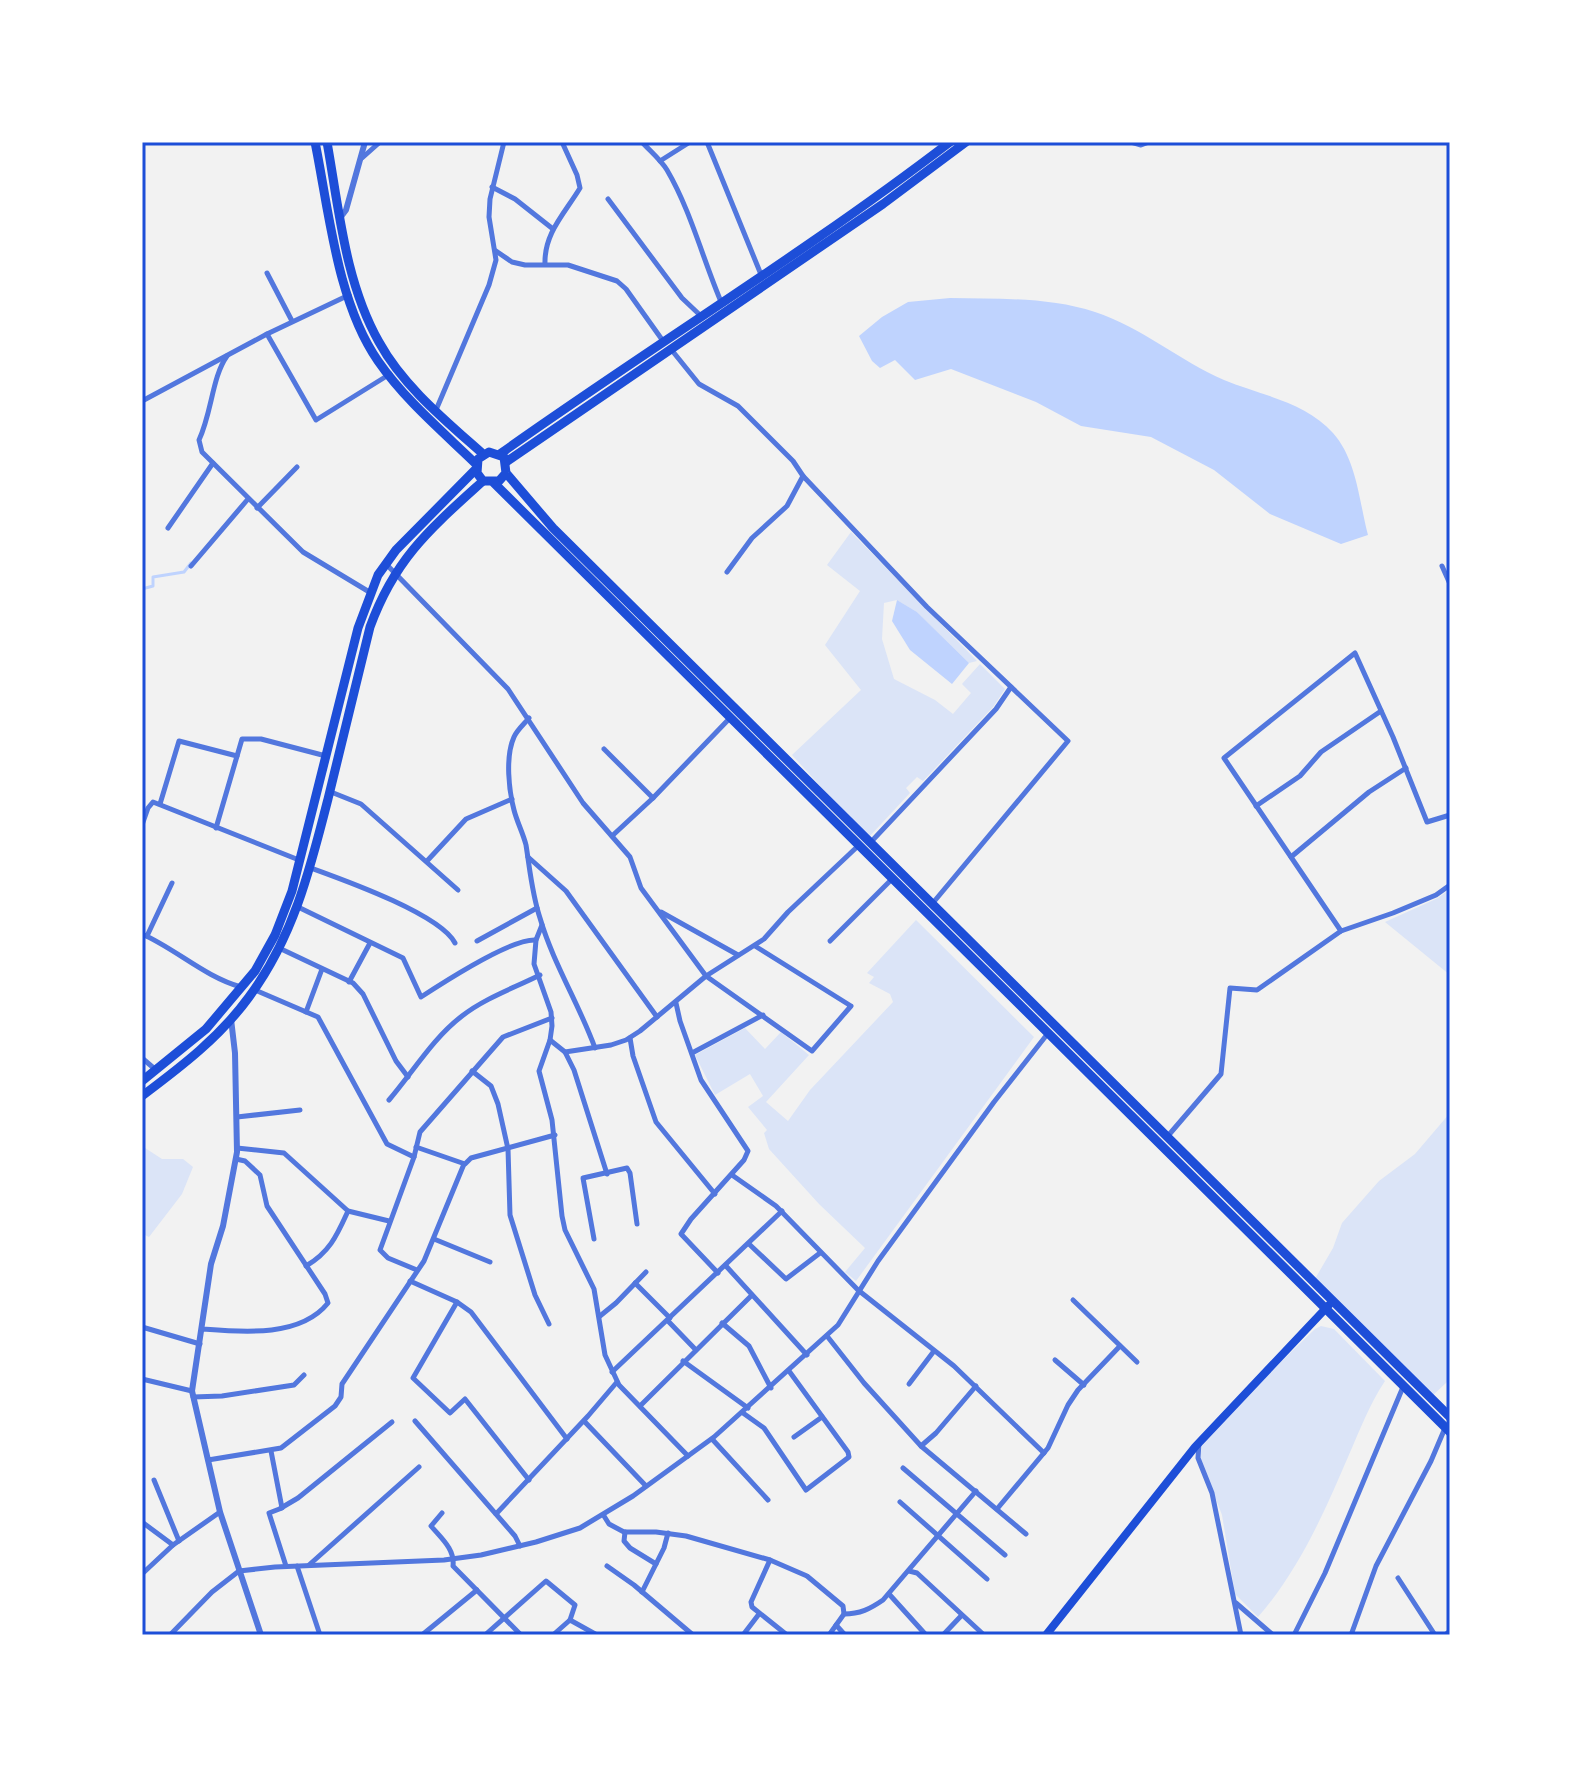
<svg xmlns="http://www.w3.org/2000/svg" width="1592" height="1777" viewBox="0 0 1592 1777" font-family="Helvetica,sans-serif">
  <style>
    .green { fill: #dbe4f7 }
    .water { fill: #bfd3fe }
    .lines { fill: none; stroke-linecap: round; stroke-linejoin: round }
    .stream { stroke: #bfd3fe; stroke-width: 3 }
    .minor { stroke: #5277de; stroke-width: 5 }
    .tertiary { stroke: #5277de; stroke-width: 6 }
    .primary { stroke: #1d4ed8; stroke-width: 8 }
    .trunk { stroke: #1d4ed8; stroke-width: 9 }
    .neatline { fill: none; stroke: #1d4ed8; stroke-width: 3 }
  </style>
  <rect width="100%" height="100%" fill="#f2f2f2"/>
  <g class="green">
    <polygon points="851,532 977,661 969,663 917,612 897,600 884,603 882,639 894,679 935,700 953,714 971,693 962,684 980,664 1005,689 993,707 923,781 917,777 906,788 910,793 868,838 792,755 861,690 825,645 860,591 827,565"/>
    <polygon points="1450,889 1450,975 1385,922 1438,898"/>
    <polygon points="916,920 1034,1037 856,1281 845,1272 865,1248 819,1204 769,1149 764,1133 767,1130 748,1107 763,1096 750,1074 715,1095 695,1055 745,1028 765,1049 781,1032 809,1055 766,1102 788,1121 810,1090 893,1002 890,994 869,983 874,977 867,973"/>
    <polygon points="1450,1113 1450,1384 1447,1382 1432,1396 1312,1284 1333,1248 1342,1223 1379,1181 1415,1154"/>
    <polygon points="142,1146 162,1159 183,1159 193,1167 182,1194 149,1237 145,1235 142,1241"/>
    <path d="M1321,1326L1334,1329L1385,1381C1369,1405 1360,1430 1348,1457C1324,1513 1299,1570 1258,1617L1235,1594L1222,1515L1200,1458L1202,1446L1256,1386L1315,1329Z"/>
  </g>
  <g class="water">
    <path d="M950,298C998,299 1049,297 1095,312C1141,327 1180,361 1224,380C1260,395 1306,402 1333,433C1357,460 1359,501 1368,535L1341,544L1270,514L1214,470L1151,437L1081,426L1036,402L951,369L915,380L895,360L880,368L872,361L859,336L882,317L908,302Z"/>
    <polygon points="897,600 917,612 969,663 952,684 910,650 892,621"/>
  </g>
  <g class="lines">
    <polyline class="stream" points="142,589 153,586 153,577 184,572 191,563"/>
    <g class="minor">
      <path d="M642,142C650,151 661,160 667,170C691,211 703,260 722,304"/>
      <polyline points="707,142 762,277"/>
      <polyline points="1131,142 1141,145 1149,142"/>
      <polyline points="362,158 380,142"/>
      <polyline points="660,161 690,142"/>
      <polyline points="492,187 515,199 553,229"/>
      <polyline points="608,199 682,298 702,317"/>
      <polyline points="496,251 512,262 525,265 568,265 617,281 626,289 663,341"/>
      <path d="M545,264C544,233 565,213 580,188L577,175L562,142"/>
      <polyline points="267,273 292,321"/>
      <polyline points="267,334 349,295"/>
      <polyline points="670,348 699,384 738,406 793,461 803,476"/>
      <path d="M227,356C212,377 212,412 199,440L202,452L303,552L371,593"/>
      <polyline points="144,400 267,334 316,420 390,374"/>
      <polyline points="436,410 489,285 496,260 489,217 490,199 504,142"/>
      <polyline points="257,508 297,467"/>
      <polyline points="168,528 213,463"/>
      <polyline points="387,565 508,689 583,803 630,857 641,888 706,976 812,1051 851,1006 755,946"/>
      <polyline points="191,566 248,499"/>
      <polyline points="1442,566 1450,584"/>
      <polyline points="727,572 752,538 787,506 803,476 927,607 1068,741 932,904"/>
      <path d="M529,718C524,724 517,730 514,737C505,757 509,791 514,810C517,822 523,833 526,845C530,870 532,894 540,918C553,963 579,1004 595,1048"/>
      <polyline points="604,749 653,798"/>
      <polyline points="331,792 361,804 458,890"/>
      <polyline points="160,804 179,741 237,756"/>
      <polyline points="1256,806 1300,776 1321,752 1381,711"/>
      <polyline points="142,825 148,808 153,802 299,860"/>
      <polyline points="216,828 242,739 261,739 326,756"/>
      <polyline points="612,836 653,798 729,719"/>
      <polyline points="870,843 996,709 1011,687"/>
      <polyline points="528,857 566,891 657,1017"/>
      <polyline points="1291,857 1369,792 1406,768"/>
      <polyline points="427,861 466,819 512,799"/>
      <path d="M311,868C344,880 440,914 455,943"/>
      <path d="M298,907L403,958L421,997C444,982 512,938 536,940"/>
      <polyline points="661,912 738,955"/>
      <polyline points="542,925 536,940 534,964 551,1012 552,1026 550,1040 539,1071 552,1120 562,1216 565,1230 594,1289 605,1355 619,1385 688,1456"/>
      <polyline points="1341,931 1224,758 1355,653 1393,737 1427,822 1450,815"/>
      <path d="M142,934C176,949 205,977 241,987"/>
      <polyline points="147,936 172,883"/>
      <polyline points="477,941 537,908"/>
      <polyline points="830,941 892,879"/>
      <polyline points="279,948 353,983 363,994 396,1061 408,1077"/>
      <polyline points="349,982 370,943"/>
      <polyline points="255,990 318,1017 387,1144 414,1157"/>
      <polyline points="676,1003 680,1021 701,1080 748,1151 744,1160 691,1219 681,1234 718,1273"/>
      <polyline points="306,1012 322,969"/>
      <polyline points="630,1038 633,1056 656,1122 715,1194"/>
      <polyline points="550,1040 565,1052 574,1070 607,1174"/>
      <polyline points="565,1052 611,1045 626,1040 640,1031 706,976 764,939 788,912 858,846"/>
      <polyline points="692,1053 763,1015"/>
      <polyline points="142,1058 156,1070"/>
      <polyline points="472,1071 491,1086 498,1104 508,1149 510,1215 535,1295 549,1324"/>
      <path d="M389,1100C413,1072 433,1038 462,1016C485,998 514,988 540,975"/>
      <polyline points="237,1117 300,1110"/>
      <polyline points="1167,1137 1221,1074 1230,988 1257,990 1341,931 1393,913 1436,895 1450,885"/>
      <polyline points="416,1147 465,1164 471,1158 555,1135"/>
      <polyline points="237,1148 284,1153 348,1211 389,1221"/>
      <polyline points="732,1175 776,1206 858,1290 954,1366 1044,1453"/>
      <polyline points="434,1239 490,1262"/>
      <polyline points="594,1239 583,1178 627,1168 630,1173 637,1224"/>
      <polyline points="749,1244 786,1279 820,1253"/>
      <path d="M306,1266C330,1252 337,1235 348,1211"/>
      <polyline points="726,1266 807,1355"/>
      <polyline points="417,1270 388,1258 380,1250 414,1157 420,1132 503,1037 552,1018"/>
      <polyline points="410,1281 457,1302 471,1312 567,1439"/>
      <polyline points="635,1283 670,1318"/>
      <polyline points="1073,1300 1137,1362"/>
      <polyline points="457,1302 413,1378 450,1413 465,1399 529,1480"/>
      <polyline points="600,1316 616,1303 646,1272"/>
      <polyline points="668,1321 695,1349"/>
      <polyline points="722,1323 749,1346 771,1388"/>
      <polyline points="142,1327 200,1344"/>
      <path d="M202,1329C241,1332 300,1338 328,1303L325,1294L267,1206L260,1175L245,1161L236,1159"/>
      <polyline points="827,1336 864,1383 921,1446 1026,1534"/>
      <polyline points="1055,1360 1084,1385"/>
      <polyline points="683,1361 748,1408"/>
      <polyline points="612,1372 782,1211"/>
      <polyline points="142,1379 192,1391"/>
      <polyline points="909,1384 934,1351"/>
      <polyline points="193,1397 222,1396 294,1385 304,1375"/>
      <polyline points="640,1406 752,1295"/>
      <polyline points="743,1413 764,1428 806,1490 849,1457 848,1452 789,1371"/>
      <polyline points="415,1421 515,1536 520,1546"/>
      <polyline points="584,1421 646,1486"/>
      <polyline points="794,1437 822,1417"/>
      <polyline points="712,1439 768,1500"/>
      <polyline points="1199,1443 1198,1458 1212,1493 1241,1635"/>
      <polyline points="921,1446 936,1433 976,1386"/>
      <polyline points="271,1451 282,1508 269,1513 286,1566"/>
      <polyline points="208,1460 281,1448 335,1406 341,1397 342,1384 424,1261 464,1164"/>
      <polyline points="903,1468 1005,1555"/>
      <polyline points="154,1480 179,1541"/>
      <polyline points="900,1502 987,1579"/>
      <polyline points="281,1508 298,1498 392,1422"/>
      <polyline points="997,1509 1048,1448 1068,1405 1078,1390 1120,1346"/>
      <path d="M442,1513L431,1526C441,1538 455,1549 453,1566L521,1635"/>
      <polyline points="496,1514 588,1416 617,1382"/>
      <polyline points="604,1516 609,1524 624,1532 656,1532 686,1536 770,1560 807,1576 843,1606 844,1614 829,1635"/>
      <polyline points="142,1522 173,1545"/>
      <polyline points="625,1532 624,1541 630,1548 656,1564"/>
      <polyline points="770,1560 751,1602 752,1607 787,1635"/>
      <polyline points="309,1565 419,1467"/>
      <polyline points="297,1566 320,1635"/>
      <polyline points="607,1566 634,1585 693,1635"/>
      <polyline points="909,1571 917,1573 984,1635"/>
      <polyline points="142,1574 173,1545 220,1512"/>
      <polyline points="1398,1578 1435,1635"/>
      <polyline points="642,1592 664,1548 668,1533"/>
      <polyline points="889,1594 926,1635"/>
      <polyline points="1236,1603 1273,1635"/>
      <path d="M844,1614C860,1614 870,1609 883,1600L976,1491"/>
      <polyline points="836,1625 845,1635"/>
      <polyline points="170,1635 212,1592 239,1571 275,1567 444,1560 481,1555 536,1542 580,1528 633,1496 714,1437 838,1325 878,1261 994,1102 1049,1032"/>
      <polyline points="422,1635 477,1590"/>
      <polyline points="485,1635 546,1581 575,1605 570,1620"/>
      <polyline points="553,1635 570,1620 597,1635"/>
      <polyline points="743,1635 759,1614"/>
      <polyline points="943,1635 961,1616"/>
      <polyline points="1294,1635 1325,1573 1403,1387"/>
      <polyline points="1351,1635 1376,1566 1431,1461 1445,1428"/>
      <polyline points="1445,1635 1450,1631"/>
    </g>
    <g class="tertiary">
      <polyline points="340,218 346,210 365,142"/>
      <polyline points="231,1019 235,1053 237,1152 223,1226 211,1264 192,1391 220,1512 261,1635"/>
    </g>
    <polyline class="primary" points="1046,1635 1195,1447 1329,1305"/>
    <g class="trunk">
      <path d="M315,142C329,211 337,302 378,361C405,400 442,431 476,464"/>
      <path d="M327,142C339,209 345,282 379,342C403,386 446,421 483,454"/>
      <path d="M500,454C649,348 805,253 950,142"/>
      <polyline points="506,462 883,204 966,142"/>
      <polyline points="506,473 499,481 483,481 477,473 478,459 489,452 504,457 506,473 553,528 1450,1417"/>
      <polyline points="494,483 1450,1432"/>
      <polyline points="142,1081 206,1029 255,971 275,935 292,891 358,628 378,575 396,550 476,469"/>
      <path d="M142,1096C182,1066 220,1037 249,997C293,938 310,870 328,799C342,742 356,685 370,627C395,558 431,528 483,481"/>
    </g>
  </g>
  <rect width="1592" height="1777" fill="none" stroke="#ffffff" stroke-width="288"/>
  <rect x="144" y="144" width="1304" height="1489" class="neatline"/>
</svg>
